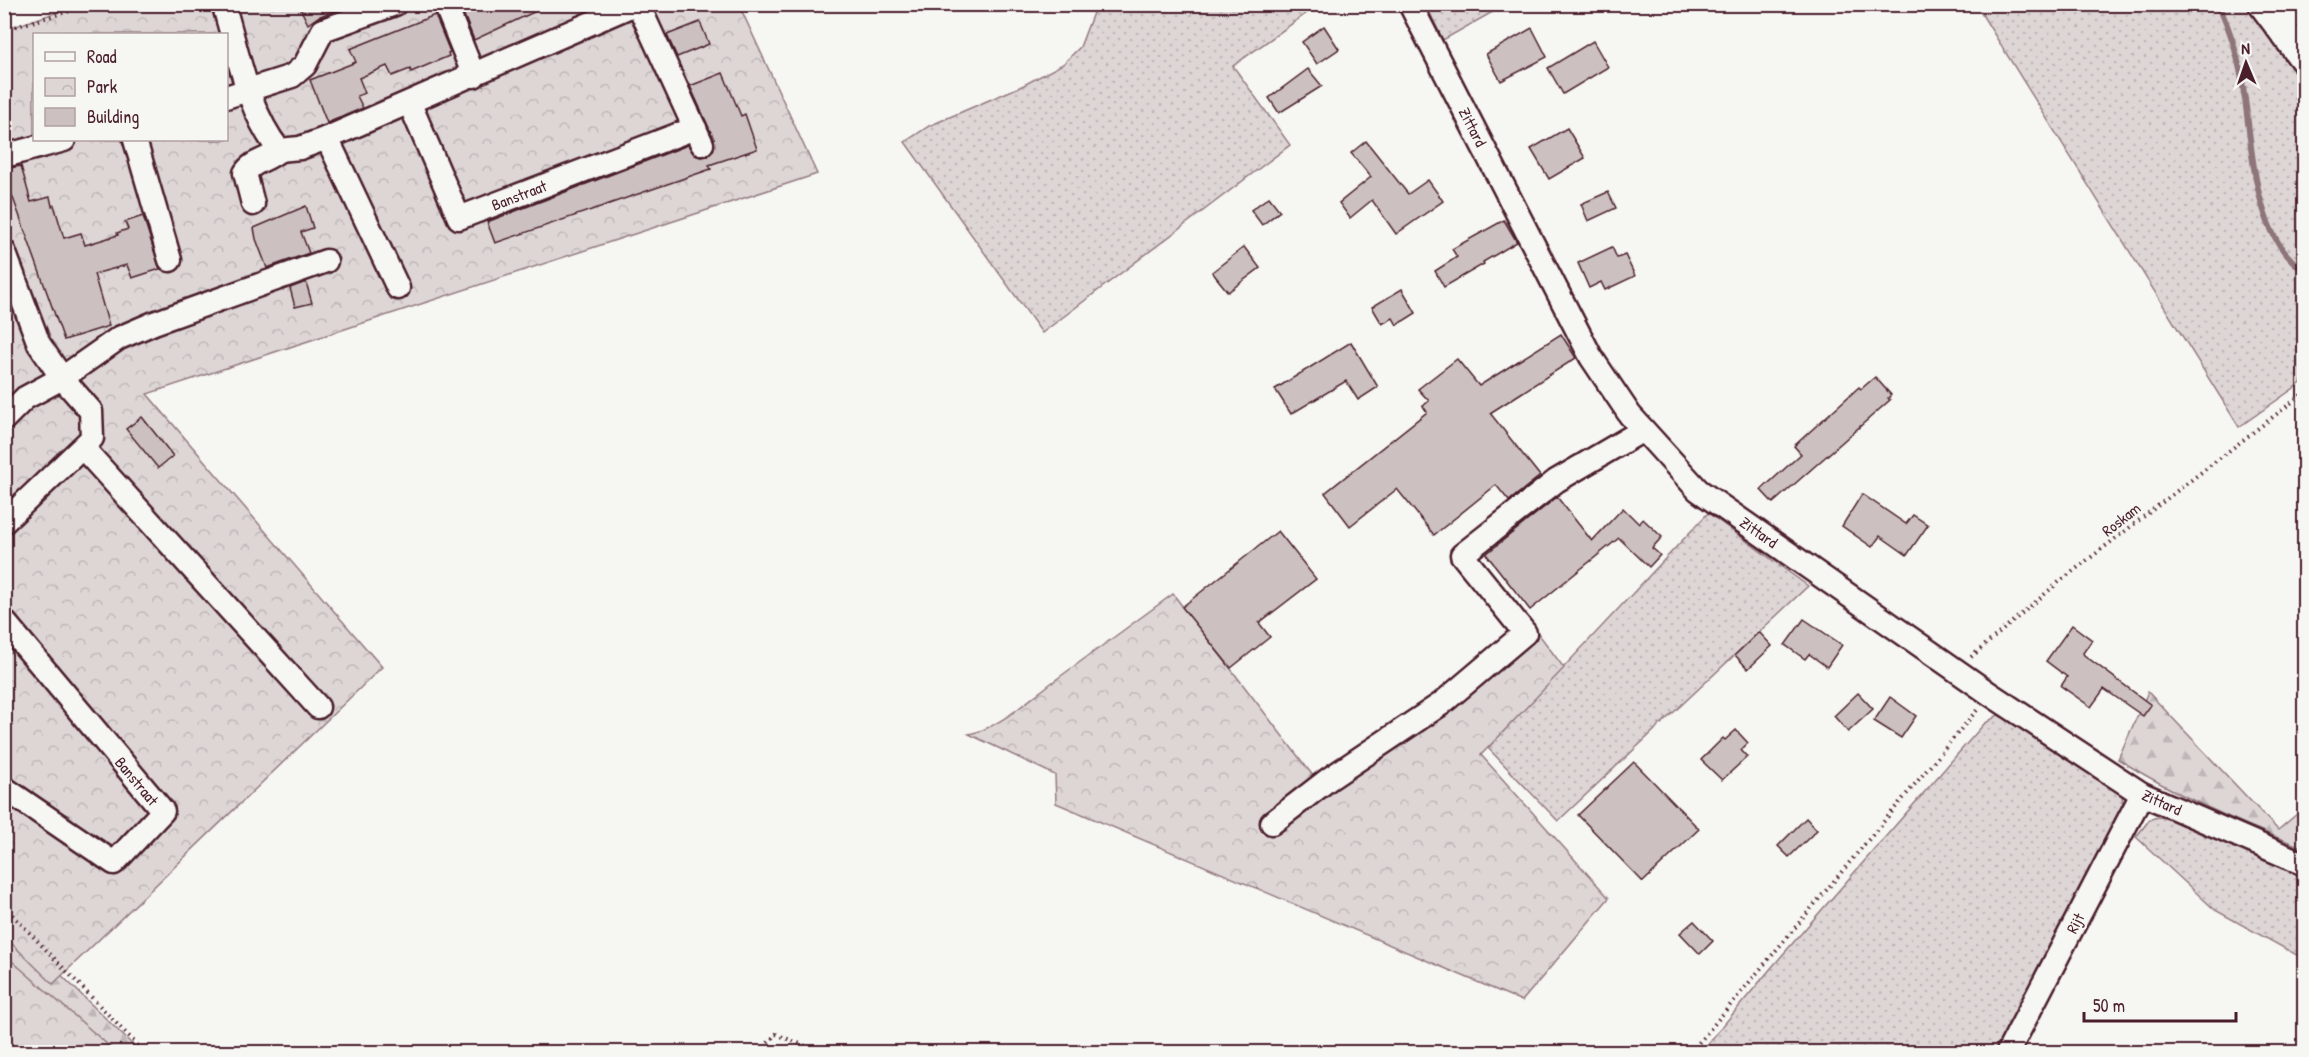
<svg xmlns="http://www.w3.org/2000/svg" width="2309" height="1057" viewBox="0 0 2309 1057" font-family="'Patrick Hand',sans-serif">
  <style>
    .grass { fill: url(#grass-dots); stroke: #947a80; stroke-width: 1.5 }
    .forest { fill: url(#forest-firs); stroke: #947a80; stroke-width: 1.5 }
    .park { fill: url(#park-crowns); stroke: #947a80; stroke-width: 1.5; fill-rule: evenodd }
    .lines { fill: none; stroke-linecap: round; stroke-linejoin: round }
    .stream { stroke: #8e747a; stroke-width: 6 }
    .building { fill: #ccc1c0; stroke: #4a1f2b; stroke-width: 1.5 }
    .minor-casing { stroke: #4a1f2b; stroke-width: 27 }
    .major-casing { stroke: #4a1f2b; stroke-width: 33 }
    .path { stroke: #4a1f2b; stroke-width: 4; stroke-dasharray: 1.5 4.5; stroke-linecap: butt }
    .minor { stroke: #f6f6f2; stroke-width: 22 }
    .major { stroke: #f6f6f2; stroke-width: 28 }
    .labels { text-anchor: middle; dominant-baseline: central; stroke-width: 4.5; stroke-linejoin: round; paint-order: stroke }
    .street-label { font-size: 16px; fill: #4a1f2b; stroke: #f6f6f2 }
  </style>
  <defs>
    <pattern id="grass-dots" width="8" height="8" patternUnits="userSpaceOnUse" patternTransform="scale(1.5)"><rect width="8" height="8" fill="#ddd6d5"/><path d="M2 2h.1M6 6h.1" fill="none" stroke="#bfb7b7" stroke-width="1.8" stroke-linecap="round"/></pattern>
    <pattern id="forest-firs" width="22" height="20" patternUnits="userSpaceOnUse" patternTransform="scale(1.5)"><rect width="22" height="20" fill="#ddd6d5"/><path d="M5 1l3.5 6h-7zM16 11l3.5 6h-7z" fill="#bfb7b7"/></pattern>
    <pattern id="park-crowns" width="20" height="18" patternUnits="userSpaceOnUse" patternTransform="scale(1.5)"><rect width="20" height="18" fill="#ddd6d5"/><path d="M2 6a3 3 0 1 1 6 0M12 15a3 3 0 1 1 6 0" fill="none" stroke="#bfb7b7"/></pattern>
  </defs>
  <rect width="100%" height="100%" fill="#f6f6f2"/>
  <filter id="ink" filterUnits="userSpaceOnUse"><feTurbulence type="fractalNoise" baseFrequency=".0167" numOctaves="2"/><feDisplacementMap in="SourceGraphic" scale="12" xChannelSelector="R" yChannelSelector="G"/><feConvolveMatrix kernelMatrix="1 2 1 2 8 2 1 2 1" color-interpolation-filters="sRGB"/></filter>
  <g filter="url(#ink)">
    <g class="grass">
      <polygon points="1096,5 1318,5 1233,66 1290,145 1042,333 905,142 929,126 1024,85 1063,64 1080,47"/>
      <polygon points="1426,5 1505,5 1443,40"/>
      <polygon points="1976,5 2257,5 2304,66 2304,381 2239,427"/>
      <polygon points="1708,513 1808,586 1558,821 1488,748"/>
      <polygon points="1998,715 2006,718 2110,784 2122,795 2123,804 2117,819 1995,1052 1701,1052 1772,967 1962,749 1984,724"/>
      <polygon points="2159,817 2171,819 2304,876 2304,959 2215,910 2136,837 2150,819"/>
    </g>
    <g class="forest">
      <path d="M2148,692L2278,830L2304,808V848C2240,823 2177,796 2118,759Z"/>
      <polygon points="4,919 140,1052 5,1052"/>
    </g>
    <g class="park">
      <path d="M81,4L739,5L817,174L147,394L382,667L53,984L5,937L4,30ZM34,34H226V140H34Z"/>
      <path d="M1173,594L1324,790L1437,714L1538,633L1564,668L1481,755L1609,898L1522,1001L1056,803L1055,775L969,734C998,729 1031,698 1054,681C1094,652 1133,623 1173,594Z"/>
      <polygon points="5,955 116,1052 5,1052"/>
    </g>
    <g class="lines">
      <path class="stream" d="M2218,4C2231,31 2240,64 2244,93C2253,148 2253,237 2304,270"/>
    </g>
    <g class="building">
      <polygon points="298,4 351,4 318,17 308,24"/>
      <polygon points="462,4 551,4 474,40 460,5"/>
      <polygon points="435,15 450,52 448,53 449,56 411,72 410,69 392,76 387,66 359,78 365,93 357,96 363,108 327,123 310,80 356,62 350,49"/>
      <polygon points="700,22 709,44 677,57 667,35"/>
      <polygon points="1324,26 1339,49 1317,64 1302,42"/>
      <polygon points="1532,28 1547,57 1501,81 1486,54"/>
      <polygon points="1593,41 1608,67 1563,94 1548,68"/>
      <polygon points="1308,69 1322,86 1279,113 1269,98"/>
      <polygon points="723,73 741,116 745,114 757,149 709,165 711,169 495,243 487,222 688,145 695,155 701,157 708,156 713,151 714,139 690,86"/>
      <polygon points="1567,128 1585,158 1549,179 1531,149"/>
      <polygon points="1366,141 1408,194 1428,180 1443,201 1396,234 1372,200 1350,218 1339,203 1371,177 1351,153"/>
      <polygon points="21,166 31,202 50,197 52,206 54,205 64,238 81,233 85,245 118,235 117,233 128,229 125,222 143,216 160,269 132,278 127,265 94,274 109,326 64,340 12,195 8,197 4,185 4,169"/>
      <polygon points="1608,192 1616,208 1588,221 1581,204"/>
      <polygon points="1269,197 1280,211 1262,225 1251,210"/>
      <polygon points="306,206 313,228 301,232 309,253 267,268 256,239 254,228"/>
      <polygon points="1504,220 1517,242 1483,262 1484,264 1444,287 1435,271 1457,257 1452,249"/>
      <polygon points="1244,247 1260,268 1228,292 1212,272"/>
      <polygon points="1612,247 1617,258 1625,255 1635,276 1605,290 1601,282 1589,288 1578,263"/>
      <polygon points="306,282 312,303 295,307 290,288"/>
      <polygon points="1402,289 1416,313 1397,325 1393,318 1382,324 1372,307"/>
      <polygon points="1561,334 1576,358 1490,413 1540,476 1509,501 1496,485 1434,535 1397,489 1350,526 1325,493 1427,412 1423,406 1429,401 1418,389 1457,359 1479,386"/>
      <polygon points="1351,342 1378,387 1358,400 1346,381 1291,414 1275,389"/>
      <polygon points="1875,377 1891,395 1888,398 1890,400 1773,503 1761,490 1801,454 1794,446 1859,387 1861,389"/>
      <polygon points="142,417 173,456 158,468 126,429"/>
      <polygon points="1862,494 1906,524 1913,515 1928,525 1907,555 1880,536 1872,547 1842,526"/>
      <polygon points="1557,497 1592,541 1623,508 1639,524 1643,519 1662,537 1652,548 1660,555 1649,567 1619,538 1530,610 1486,554"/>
      <polygon points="1278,531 1316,579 1259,623 1270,637 1231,668 1182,607"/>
      <polygon points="1804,619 1842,645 1827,667 1809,654 1805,659 1785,645"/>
      <polygon points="2072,625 2092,640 2083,653 2084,655 2151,705 2143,716 2104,689 2091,707 2061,686 2067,677 2046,661"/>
      <polygon points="1759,632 1772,646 1748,669 1735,655"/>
      <polygon points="1858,693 1873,709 1848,732 1834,716"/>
      <polygon points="1890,697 1916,716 1901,738 1874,721"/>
      <polygon points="1736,730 1748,743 1741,750 1747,757 1722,780 1701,760 1723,738 1725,740"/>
      <polygon points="1634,762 1699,829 1643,882 1578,815"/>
      <polygon points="1806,818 1817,830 1789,857 1778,846"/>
      <polygon points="1694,921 1713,941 1700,954 1680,933"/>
    </g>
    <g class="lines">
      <g class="minor-casing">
        <g id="minor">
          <polyline points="445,4 474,76"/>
          <polyline points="638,4 702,144"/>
          <polyline points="1410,4 1591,357 1630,415 1698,490 1990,694 2142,794 2304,864"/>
          <path d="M225,10C239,57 248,111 279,150L300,148L327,138L635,4"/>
          <polyline points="226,97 292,76 305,65 323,30 395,4"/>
          <polyline points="410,104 459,218 695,128"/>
          <polyline points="327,138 398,288"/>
          <polyline points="135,140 170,260"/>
          <polyline points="4,156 64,140"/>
          <path d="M253,204L245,173C253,160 268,161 279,150"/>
          <polyline points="4,251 39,344 62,378 91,411 92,438 4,522"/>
          <polyline points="4,419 25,398 62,378 119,338 154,323 326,261"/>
          <polyline points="83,448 318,707"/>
          <polyline points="4,621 163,811 114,863 4,788"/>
          <polyline points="1272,823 1329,779 1441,704 1525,633 1462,555 1556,481 1643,430"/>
          <polyline points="2008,1052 2142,794"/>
        </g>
      </g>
      <g class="major-casing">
        <g id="major">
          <polyline points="2263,4 2304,59"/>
          <polyline points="2297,4 2304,14"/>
        </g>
      </g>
      <g class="path">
        <polyline points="4,30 94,4"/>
        <polyline points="1971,657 2059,582 2304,393"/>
        <polyline points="4,906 144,1052"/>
        <polyline points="760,1052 776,1034 820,1052"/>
        <polyline points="1691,1052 1977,710"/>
      </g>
      <use href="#minor" class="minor"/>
      <use href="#major" class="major"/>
    </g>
  </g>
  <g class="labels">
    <g class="street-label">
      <text transform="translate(1473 127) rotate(63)">Zittard</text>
      <text transform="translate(519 195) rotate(-21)">Banstraat</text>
      <text transform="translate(2121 519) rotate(-38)">Roskam</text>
      <text transform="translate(1759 532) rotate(35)">Zittard</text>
      <text transform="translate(137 781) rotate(50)">Banstraat</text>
      <text transform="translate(2162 802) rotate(24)">Zittard</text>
      <text transform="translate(2075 923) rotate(-63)">Rijt</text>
    </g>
  </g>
  <rect width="2309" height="1057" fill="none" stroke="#f6f6f2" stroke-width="24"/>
  <rect x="12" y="12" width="2285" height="1033" fill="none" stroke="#4a1f2b" stroke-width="2" filter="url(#ink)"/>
  <rect x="33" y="33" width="195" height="108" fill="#f6f6f2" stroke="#b1a0a2" stroke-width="1.5"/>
  <rect x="45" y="52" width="30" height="9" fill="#f6f6f2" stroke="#b1a0a2" stroke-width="1.5"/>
  <text x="87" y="63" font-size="18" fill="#4a1f2b">Road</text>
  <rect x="45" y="78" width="30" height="18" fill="url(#park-crowns)" stroke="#b1a0a2" stroke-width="1.5"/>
  <text x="87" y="93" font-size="18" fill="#4a1f2b">Park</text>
  <rect x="45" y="108" width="30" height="18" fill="#ccc1c0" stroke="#b1a0a2" stroke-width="1.5"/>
  <text x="87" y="123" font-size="18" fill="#4a1f2b">Building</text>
  <g transform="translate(2246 63) rotate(358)" stroke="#f6f6f2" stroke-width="4.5" paint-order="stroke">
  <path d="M0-4.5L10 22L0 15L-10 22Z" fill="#4a1f2b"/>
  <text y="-9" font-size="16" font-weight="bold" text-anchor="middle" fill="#4a1f2b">N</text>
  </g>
  <path d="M2084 1012v9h152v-9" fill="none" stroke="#4a1f2b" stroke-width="3"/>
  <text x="2093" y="1012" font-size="18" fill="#4a1f2b" stroke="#f6f6f2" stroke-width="4.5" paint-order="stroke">50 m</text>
</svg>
